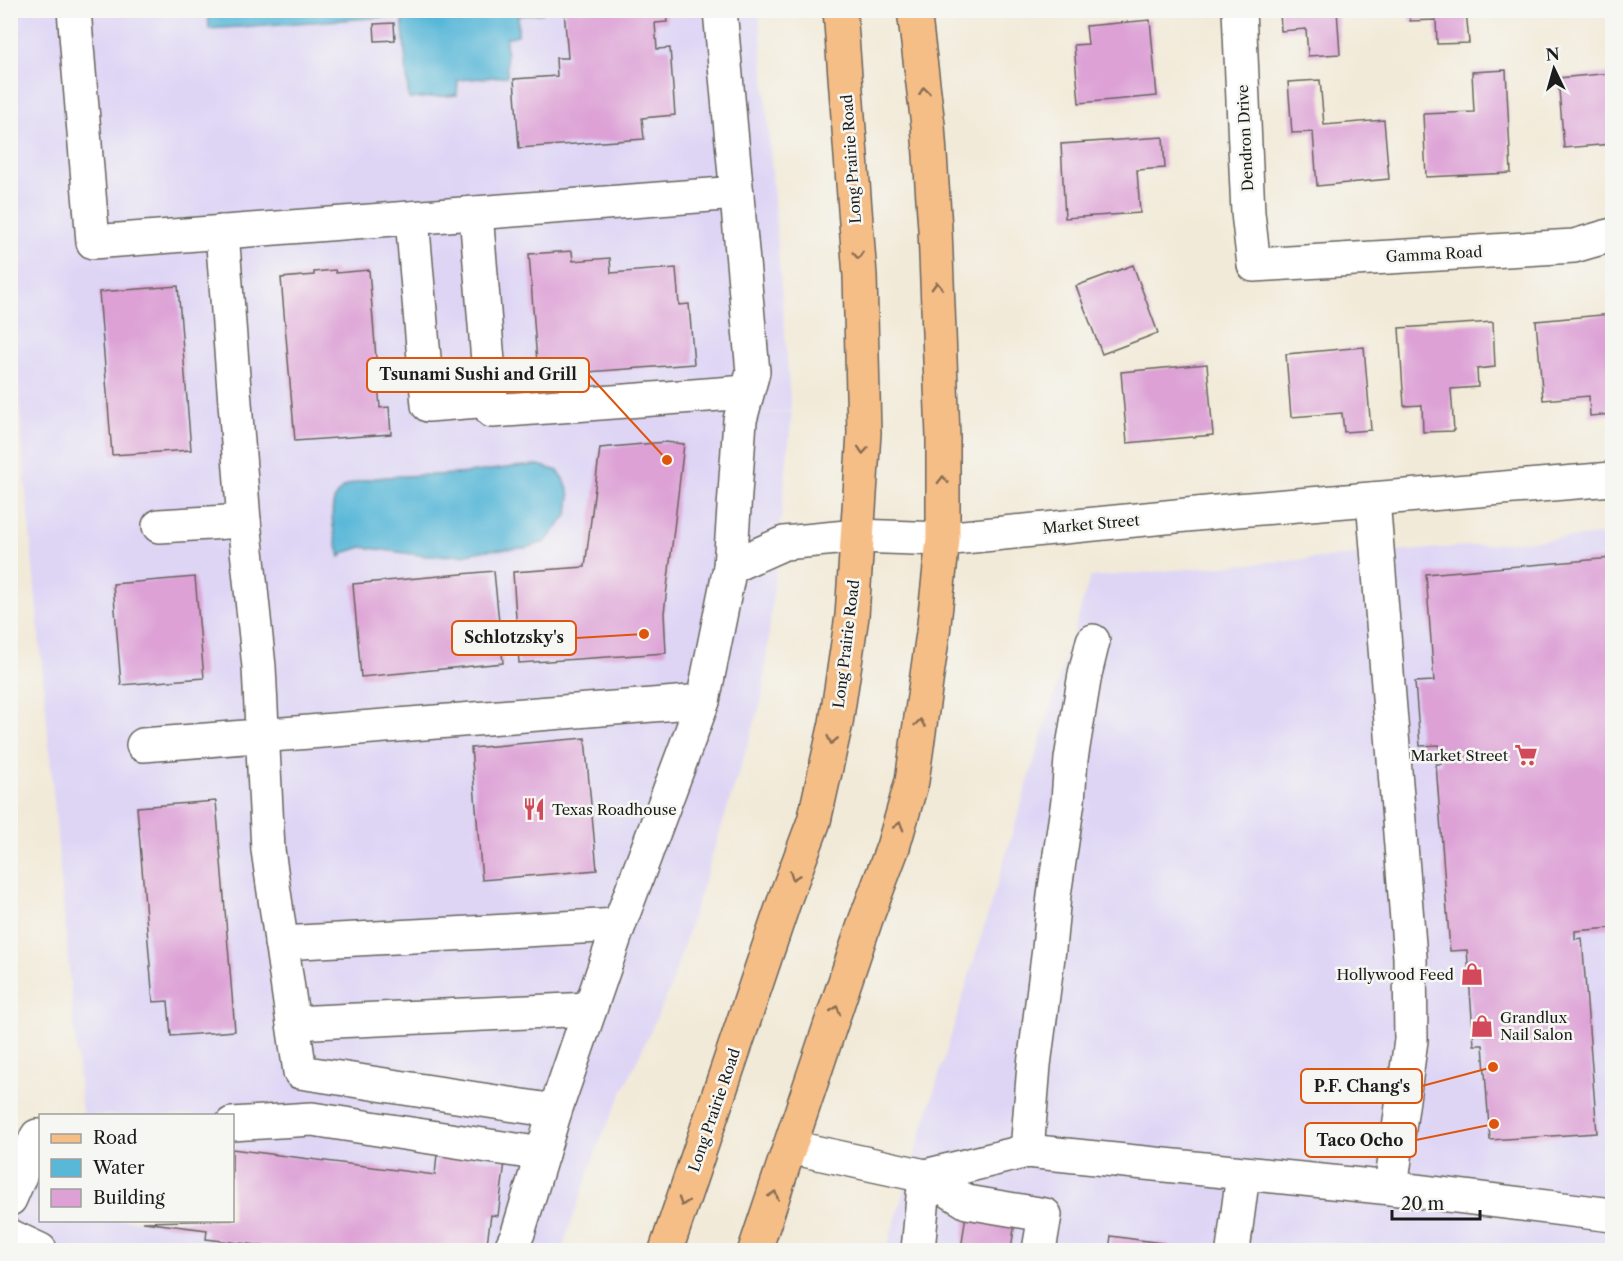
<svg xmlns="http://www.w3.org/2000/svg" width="1623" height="1261" viewBox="0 0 1623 1261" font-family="'Libre Caslon Text',serif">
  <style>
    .built { fill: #ded5f5 }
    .water { fill: #59b7d8; stroke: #3a6a7a; stroke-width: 1.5 }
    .building { fill: #dda1d6 }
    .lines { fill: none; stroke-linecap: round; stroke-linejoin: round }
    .minor-casing { stroke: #67645e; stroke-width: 36 }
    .major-casing { stroke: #67645e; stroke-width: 36 }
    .minor { stroke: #fff; stroke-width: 33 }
    .major { stroke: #f6be87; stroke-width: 33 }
    .oneway { stroke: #896d52 }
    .labels { text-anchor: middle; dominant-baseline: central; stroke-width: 5; stroke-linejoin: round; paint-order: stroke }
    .street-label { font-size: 15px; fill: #1c1c1c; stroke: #f6f6f2 }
    .poi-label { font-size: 15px; fill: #1c1c1c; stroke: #f6f6f2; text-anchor: end }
    .leader { fill: none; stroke: #de560d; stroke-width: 2 }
    .callout-dot { fill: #de560d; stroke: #f6f6f2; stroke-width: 2 }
    .callout { fill: #f6f6f2; stroke: #de560d; stroke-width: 2 }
    .callout-label { font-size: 16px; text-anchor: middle; font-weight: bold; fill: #1c1c1c }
  </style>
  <rect width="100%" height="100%" fill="#f6f6f2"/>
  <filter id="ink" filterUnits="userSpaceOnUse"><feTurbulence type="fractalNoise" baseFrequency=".0167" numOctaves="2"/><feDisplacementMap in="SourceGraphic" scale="12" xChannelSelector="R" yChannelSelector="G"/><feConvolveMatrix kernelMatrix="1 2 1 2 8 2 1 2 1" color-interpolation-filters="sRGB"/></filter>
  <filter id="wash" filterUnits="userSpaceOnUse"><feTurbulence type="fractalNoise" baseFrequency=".008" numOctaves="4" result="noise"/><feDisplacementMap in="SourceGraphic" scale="24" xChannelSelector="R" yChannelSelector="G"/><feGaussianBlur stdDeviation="1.35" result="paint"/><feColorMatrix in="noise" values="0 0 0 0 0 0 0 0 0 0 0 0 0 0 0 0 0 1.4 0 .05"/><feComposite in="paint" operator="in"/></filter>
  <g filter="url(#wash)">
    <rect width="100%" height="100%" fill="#f2ead8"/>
    <g class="built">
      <polygon points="10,11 759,11 791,411 655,421 792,412 762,700 669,991 599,1143 562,1250 11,1250 11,1144 40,1129 40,1220 232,1220 232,1116 82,1115 24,467 11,280"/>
      <polygon points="1612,534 1612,1250 886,1250 1090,577"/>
    </g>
    <g class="water">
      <polygon points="543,11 543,13 518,16 518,35 506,38 507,76 458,80 457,95 409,99 402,16 209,29 208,11"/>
      <path d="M538,465L558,471L566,484L570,496L568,514L545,542L525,548L487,550L462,555L427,556L362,547L346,552L340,557C335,539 324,501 343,488C365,473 428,476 456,474C484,472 510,466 538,465Z"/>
    </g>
    <g id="blocks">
      <g class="building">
        <polygon points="564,10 666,10 667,22 655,23 657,49 670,48 675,115 642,118 644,139 519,148 514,79 557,76 556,58 568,58"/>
        <polygon points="1280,10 1337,10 1340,54 1308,56 1306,29 1281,31"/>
        <polygon points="1410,10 1466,10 1469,43 1437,44 1436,20 1410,21"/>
        <polygon points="1150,20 1157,96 1079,103 1074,45 1088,44 1086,26"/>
        <polygon points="394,23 395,40 375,41 374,24"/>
        <polygon points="1506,70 1511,173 1426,177 1423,114 1474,112 1472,72"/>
        <polygon points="1612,73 1612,144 1564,148 1558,78"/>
        <polygon points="1320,80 1324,125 1384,120 1389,179 1317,186 1313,132 1292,133 1288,82"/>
        <polygon points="1163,137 1165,168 1137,170 1140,213 1065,218 1061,144"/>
        <polygon points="572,251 573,261 610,258 611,273 676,268 679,305 689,304 694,364 574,373 573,360 537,363 529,254"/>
        <polygon points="1133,265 1158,333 1102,354 1076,286"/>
        <polygon points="335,270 336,273 369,270 380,408 389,407 391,434 295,441 281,278 314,275 314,272"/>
        <polygon points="178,286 191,450 112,455 99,292"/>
        <polygon points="1612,314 1612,414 1590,416 1589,396 1543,400 1536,321"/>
        <polygon points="1493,322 1495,367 1477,369 1478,387 1451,389 1454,431 1423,432 1422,405 1404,406 1399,328"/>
        <polygon points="1364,347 1371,430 1344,432 1342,413 1291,417 1286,354"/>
        <polygon points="1207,364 1213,435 1127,443 1121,372"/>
        <polygon points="665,442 684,444 664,613 666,653 519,663 513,572 585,567 600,448"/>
        <polygon points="1612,558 1612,928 1575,931 1575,939 1582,938 1597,1133 1490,1140 1483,1045 1474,1045 1467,950 1450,951 1436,764 1441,764 1439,745 1420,746 1415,682 1434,681 1426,574"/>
        <polygon points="494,571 503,663 361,677 353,584"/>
        <polygon points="195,577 204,678 121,685 113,584"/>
        <polygon points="585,738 597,870 482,880 471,748"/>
        <polygon points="216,801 235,1031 171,1036 168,1001 153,1002 137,807"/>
        <polygon points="232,1149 435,1175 437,1154 505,1162 498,1216 491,1215 486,1250 298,1250 206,1239 207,1230 143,1222 232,1220"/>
        <polygon points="966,1214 1015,1221 1011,1250 961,1250"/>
        <polygon points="1111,1236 1168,1244 1167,1250 1109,1250"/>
        <polygon points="1271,1245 1300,1249 1299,1250 1270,1250"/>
      </g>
    </g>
  </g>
  <g filter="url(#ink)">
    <use href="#blocks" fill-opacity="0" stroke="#67645e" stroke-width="1.5"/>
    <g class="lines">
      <g class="minor-casing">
        <g id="minor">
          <polyline points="74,10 93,242 737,193"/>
          <polyline points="1239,10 1248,213 1254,265 1574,246 1612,235"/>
          <polyline points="476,213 492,411 747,392"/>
          <polyline points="412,218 428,405 491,400"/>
          <polyline points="222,232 244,521 259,667 268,850 300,1072 555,1111"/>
          <polyline points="1373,499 1410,957 1411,1040 1391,1188"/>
          <polyline points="159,526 244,521"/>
          <polyline points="730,567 784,543 857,536 943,539 1237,510 1612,479"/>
          <polyline points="143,745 703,701"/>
          <polyline points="281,943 619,925"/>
          <polyline points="293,1023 590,1009"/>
          <polyline points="232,1124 312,1119 542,1154"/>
          <polyline points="790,1147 925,1176 1027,1151 1391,1188 1612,1215"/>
          <polyline points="1027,1151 1034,1065 1049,949 1054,895 1068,801 1071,759 1085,674 1093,641"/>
          <polyline points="10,1199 37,1136 40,1136"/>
          <polyline points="10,1236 40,1250"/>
          <polyline points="510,1250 518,1233 555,1111 619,925 703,701 730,567 740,420 753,372 720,10"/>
          <polyline points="918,1250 925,1176 967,1202 1045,1215 1039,1250"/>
          <polyline points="1233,1250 1243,1174"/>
        </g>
      </g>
      <g class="major-casing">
        <g id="major">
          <polyline points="666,1250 787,893 814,821 836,723 852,616 864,433 860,276 840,10"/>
          <polyline points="755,1250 866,919 893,847 912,781 933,633 943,539 943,437 935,229 928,125 914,10"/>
        </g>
      </g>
      <use href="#minor" class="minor"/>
      <use href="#major" class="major"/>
    </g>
    <defs><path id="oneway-chevron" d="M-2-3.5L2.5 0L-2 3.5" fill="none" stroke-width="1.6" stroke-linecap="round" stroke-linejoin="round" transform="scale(1.5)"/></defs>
    <g class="oneway">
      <use href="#oneway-chevron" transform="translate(924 91) rotate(-97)"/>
      <use href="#oneway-chevron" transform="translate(858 255) rotate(86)"/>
      <use href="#oneway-chevron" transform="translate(937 286) rotate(-92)"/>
      <use href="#oneway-chevron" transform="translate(863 450) rotate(94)"/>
      <use href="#oneway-chevron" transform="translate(943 480) rotate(-90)"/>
      <use href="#oneway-chevron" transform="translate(920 723) rotate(-82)"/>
      <use href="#oneway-chevron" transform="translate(832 740) rotate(103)"/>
      <use href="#oneway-chevron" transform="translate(899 826) rotate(-74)"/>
      <use href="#oneway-chevron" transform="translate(794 876) rotate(110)"/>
      <use href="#oneway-chevron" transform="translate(836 1010) rotate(-71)"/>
      <use href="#oneway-chevron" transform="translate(774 1195) rotate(-72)"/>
      <use href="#oneway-chevron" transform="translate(683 1202) rotate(108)"/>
    </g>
  </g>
  <defs>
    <g id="supermarket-bare" transform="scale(1.8)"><path d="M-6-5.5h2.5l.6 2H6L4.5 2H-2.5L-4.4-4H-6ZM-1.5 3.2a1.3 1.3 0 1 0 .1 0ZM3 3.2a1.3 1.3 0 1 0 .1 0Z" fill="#d1495b" stroke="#f6f6f2" stroke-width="2.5" paint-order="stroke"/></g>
    <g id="restaurant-bare" transform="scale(1.8)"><path d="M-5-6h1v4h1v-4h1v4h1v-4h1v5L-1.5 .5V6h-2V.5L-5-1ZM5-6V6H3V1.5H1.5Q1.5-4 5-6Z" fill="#d1495b" stroke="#f6f6f2" stroke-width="2.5" paint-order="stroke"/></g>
    <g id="shop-bare" transform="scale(1.8)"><path d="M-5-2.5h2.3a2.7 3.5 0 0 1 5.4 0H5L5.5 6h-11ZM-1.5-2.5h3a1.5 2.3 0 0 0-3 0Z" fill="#d1495b" stroke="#f6f6f2" stroke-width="2.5" paint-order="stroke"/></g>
  </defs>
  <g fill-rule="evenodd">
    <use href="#supermarket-bare" x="1526" y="755"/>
    <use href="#restaurant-bare" x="534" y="809"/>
    <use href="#shop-bare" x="1472" y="974"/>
    <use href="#shop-bare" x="1482" y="1026"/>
  </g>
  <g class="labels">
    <g class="street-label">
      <text transform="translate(1245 138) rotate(-93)">Dendron Drive</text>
      <text transform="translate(851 159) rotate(-94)">Long Prairie Road</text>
      <text transform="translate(1434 254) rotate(-3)">Gamma Road</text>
      <text transform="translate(1091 524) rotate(-5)">Market Street</text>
      <text transform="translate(846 644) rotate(-83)">Long Prairie Road</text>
      <text transform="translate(714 1110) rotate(-71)">Long Prairie Road</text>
    </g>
    <g class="poi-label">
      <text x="1508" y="755">Market Street</text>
      <text x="552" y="809" text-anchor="start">Texas Roadhouse</text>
      <text x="1454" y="974">Hollywood Feed</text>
      <text x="1500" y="1017" text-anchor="start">Grandlux<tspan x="1500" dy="17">Nail Salon</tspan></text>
    </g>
  </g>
  <path class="leader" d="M667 460L589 375M644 634L576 638M1493 1067L1422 1086M1494 1124L1416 1140"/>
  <g class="callout-dot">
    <circle cx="667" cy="460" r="6"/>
    <circle cx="644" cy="634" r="6"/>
    <circle cx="1493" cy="1067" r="6"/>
    <circle cx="1494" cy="1124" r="6"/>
  </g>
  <g class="callout">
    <rect x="367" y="358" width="222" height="34" rx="6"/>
    <rect x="452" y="621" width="124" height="34" rx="6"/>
    <rect x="1301" y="1069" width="121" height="34" rx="6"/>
    <rect x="1305" y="1123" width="111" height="34" rx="6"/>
  </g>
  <g class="callout-label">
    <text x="478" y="380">Tsunami Sushi and Grill</text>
    <text x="514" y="643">Schlotzsky's</text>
    <text x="1362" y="1092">P.F. Chang's</text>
    <text x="1360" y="1146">Taco Ocho</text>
  </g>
  <rect width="1623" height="1261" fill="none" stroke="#f6f6f2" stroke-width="36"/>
  <rect x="39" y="1114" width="195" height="108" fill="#f6f6f2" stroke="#9f9f9c" stroke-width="1.5"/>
  <rect x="51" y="1134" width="30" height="9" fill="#f6be87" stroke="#9f9f9c" stroke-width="1.5"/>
  <text x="93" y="1144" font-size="18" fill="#1c1c1c">Road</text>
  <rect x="51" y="1159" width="30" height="18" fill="#59b7d8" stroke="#9f9f9c" stroke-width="1.5"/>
  <text x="93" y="1174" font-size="18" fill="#1c1c1c">Water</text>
  <rect x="51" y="1189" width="30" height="18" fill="#dda1d6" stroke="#9f9f9c" stroke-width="1.5"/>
  <text x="93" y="1204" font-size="18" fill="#1c1c1c">Building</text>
  <g transform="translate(1554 69) rotate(355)" stroke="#f6f6f2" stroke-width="4.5" paint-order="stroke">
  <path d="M0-4.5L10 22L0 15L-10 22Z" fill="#1c1c1c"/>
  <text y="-9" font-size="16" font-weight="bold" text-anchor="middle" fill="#1c1c1c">N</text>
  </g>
  <path d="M1392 1210v9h88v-9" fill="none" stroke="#1c1c1c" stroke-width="3"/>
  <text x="1401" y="1210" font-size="18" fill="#1c1c1c" stroke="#f6f6f2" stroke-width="4.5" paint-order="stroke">20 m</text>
</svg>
